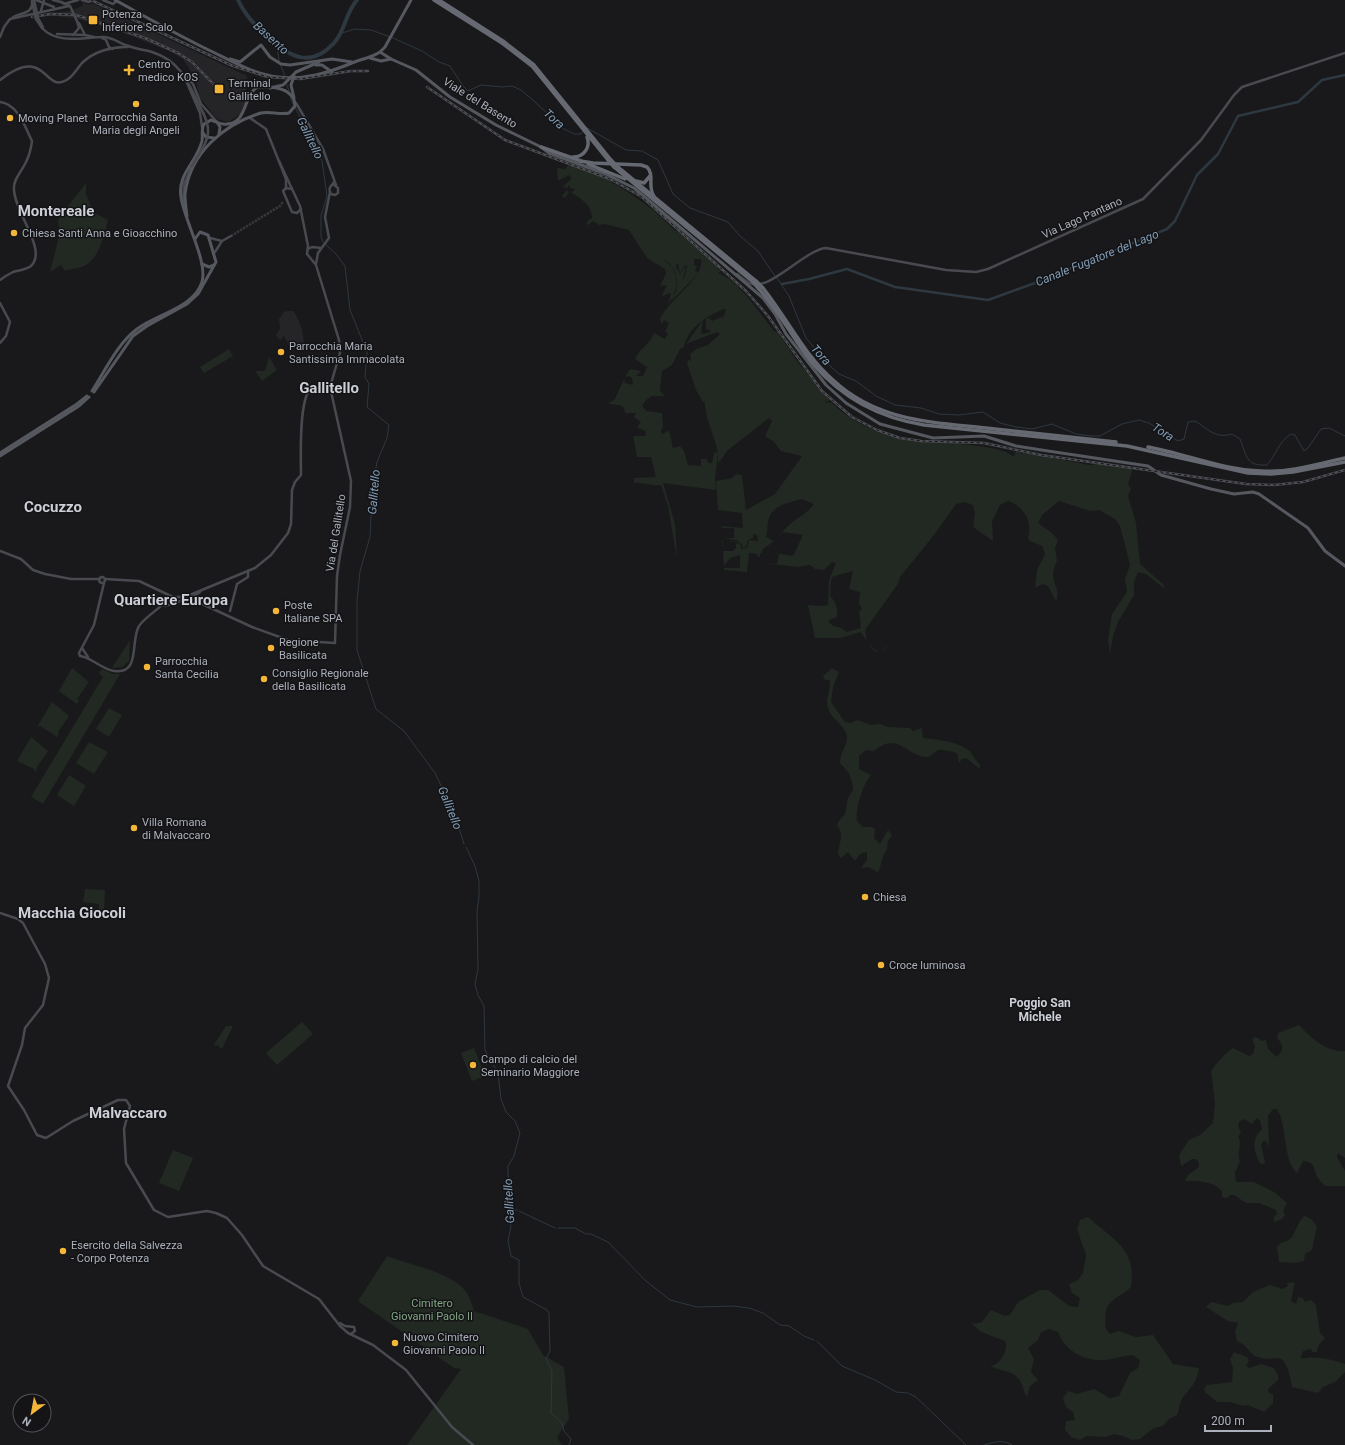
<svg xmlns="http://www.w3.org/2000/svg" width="1345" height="1445" viewBox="0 0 1345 1445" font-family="Roboto,sans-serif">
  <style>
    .built { fill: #252528 }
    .green { fill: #212922; fill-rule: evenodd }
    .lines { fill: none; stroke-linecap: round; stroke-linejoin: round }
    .stream { stroke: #2e3840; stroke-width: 1 }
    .canal { stroke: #2e3840; stroke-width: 2.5 }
    .river { stroke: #2e3840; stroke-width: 4 }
    .secondary-tunnel { stroke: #36373b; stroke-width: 2.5; stroke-dasharray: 2.5 1; stroke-linecap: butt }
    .secondary { stroke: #484a50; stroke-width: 2.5 }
    .primary { stroke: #56585f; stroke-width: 3 }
    .highway { stroke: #666971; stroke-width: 3.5 }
    .rail-casing { stroke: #4d4f55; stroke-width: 2.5 }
    .rail { stroke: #141416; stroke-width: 1; stroke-dasharray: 3; stroke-linecap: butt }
    .secondary-bridge { stroke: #484a50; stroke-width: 2.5 }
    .primary-bridge { stroke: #56585f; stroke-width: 3 }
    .highway-bridge { stroke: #666971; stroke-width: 3.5 }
    .poi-dot { fill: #f4b638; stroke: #141416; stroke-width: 1.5 }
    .labels { text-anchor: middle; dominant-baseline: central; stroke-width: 3; stroke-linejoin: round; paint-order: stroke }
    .poi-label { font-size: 11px; fill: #abb0bb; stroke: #141416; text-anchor: start }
    .street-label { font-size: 11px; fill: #abb0bb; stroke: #141416 }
    .park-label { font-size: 11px; fill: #82a684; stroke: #141416 }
    .water-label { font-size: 12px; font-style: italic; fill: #829db6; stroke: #141416 }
    .neighbourhood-label { font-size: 12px; font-weight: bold; fill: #cccfd7; stroke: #141416 }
    .district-label { font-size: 15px; font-weight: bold; fill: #cccfd7; stroke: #141416 }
  </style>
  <rect width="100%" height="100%" fill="#19191b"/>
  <g class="built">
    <polygon points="83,2 90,5 92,3 247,76 245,108 241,114 228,122 217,119 200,98 195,78 183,59 169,51 129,35 79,19 48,15 48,13 70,11 82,6"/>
    <polygon points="288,311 293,311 296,315 302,329 305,348 299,349 295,343 289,345 284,336 280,340 276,335 280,329 279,319 284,312"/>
  </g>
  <g class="green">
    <path d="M569,164L610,179L611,182C634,195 656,210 674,230C683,233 710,258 719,267L717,269L722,270L718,273C739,281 758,311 771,327L775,332L777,331L797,361L830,400L826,402L823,399L826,403L831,402C866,437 911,442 958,442L959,444C971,445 1006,448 1014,457L1016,451L1021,452V455L1023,452L1089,465H1094L1095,463L1133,468L1128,484L1131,489L1128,496L1136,523L1140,564L1163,584L1165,589L1146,574L1138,572L1134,582V595L1118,622L1113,636L1110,654L1108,640L1112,614L1127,592L1125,579L1130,565L1120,526L1115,519L1099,510L1090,511L1059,501L1042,515L1038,523L1052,533L1058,540L1055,548L1057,561C1046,582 1062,585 1056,601L1048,586L1043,584L1035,588L1037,570L1045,554L1042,546L1030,541L1028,538C1033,522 1024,506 1008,501L1000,505L992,521L993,541L973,527L975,513L973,505L965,502L956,504L934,535L900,577L898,584L865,630L867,641L875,650L880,651L889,645C885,649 880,652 875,651C869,646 866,637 860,632L841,638H815L808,605L822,606L828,605L829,580L836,563L832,562L824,570L815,569L810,565L798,567L772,564L769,563L777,564L779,554L794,556L763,551L793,556L803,535L783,532L765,549C772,543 778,536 785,529C794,519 806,515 814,504L802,499C788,503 772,505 768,521C767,527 768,531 766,537L774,541L763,549L761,554L760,553V557L757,556V554L749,553L747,572L724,570V568H740V555L730,558L724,566L723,551H733L736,548V544L740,543L723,540V549L722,540L740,542L741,549L747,548L749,540L758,541L757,535L753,534V538L748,540L746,547L743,548C742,538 732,540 723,538H734V531H735L733,528H722L721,526L743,528L742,513L718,510L716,481L732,478L736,474L742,475L746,510L775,494L802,456L781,451L774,442L765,436L772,421L769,418L728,450L718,464C720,443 707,427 705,406C704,402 707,396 707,391L705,402H703L696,390L687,363L688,360L691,361L690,354L696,349L708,345L720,334L717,332L686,344L703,320L701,333L704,334L710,332L709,329L706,330V319L709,318L712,321L724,316L726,310L724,309C707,316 688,327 684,347L680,349L672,365L662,371L660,391L665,396H652L646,400L642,406L646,411L662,413L663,427L661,432L663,434L669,430L673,448L680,446L684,451L688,465L701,466V459H707L708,463H712L714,453L718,452L715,480L716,490L663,483L675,524L677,559L668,506L661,485C652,487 644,482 634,483V478L656,477L651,457H637L633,436H646L645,431L637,427L641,422L634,417L636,413H625L624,408L620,405L608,404L615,399L624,379L625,383L633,385L632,378L630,376L625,377L630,369L641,371L636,376H643L647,367L635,359C640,348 650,344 654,333L665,339L668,333L665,332L669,323L664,320L662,324L660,319C669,299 705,278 701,259H694V265L697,266L695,271L698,272L697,275L671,301C676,288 686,281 687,266L686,265L684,266L680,274L678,264H676V269L678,268L676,264L680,275L685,266L686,267L682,282L676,291L677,281L675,271L668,262L662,258C665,261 672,266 674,271C679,281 675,297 668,304L671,294L669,293L663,296L662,295L667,285L660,286L666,274L665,269L647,258L629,230L605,224L599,225L593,221L588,225L586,224L589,219H592C593,206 579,196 569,192L565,198L562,196L568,189L567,191L571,193L575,189L570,188L569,185L567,188L563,187L572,178L569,175L558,181L557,168L565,169ZM853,571L849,589L860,592L859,603L862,610L859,611L861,628L847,632L841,628L834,626L829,623V620L837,617C838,608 836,602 830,596L831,580L832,577Z"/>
    <path d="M86,183V194L92,208L95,213L108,220C104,235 100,256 86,265C81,268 71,269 65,271L61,265L50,272L60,233L58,221L61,215Z"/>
    <polygon points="229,349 233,356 204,373 200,367"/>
    <polygon points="269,357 277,370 262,381 255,371 265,371"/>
    <polygon points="130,640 129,661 122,667 112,668"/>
    <polygon points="72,668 89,682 77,699 79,701 77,704 60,692 58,693"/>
    <path d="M832,668L839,672L833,687L831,702L845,722L850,723L858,720L871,725L880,724L888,727L910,728L913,731L922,728L923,738C934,739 950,741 959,745C962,746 966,749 970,751L974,758L980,765V769L966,758L962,759L959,763L957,753C952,752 943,749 939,750C933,751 932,758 925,757C905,754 897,731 874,751L866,750L859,756V769L871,775C863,784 855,809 857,821L863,827H872L875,830L874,838L880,844L888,830L892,835L888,841L887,849L883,856L879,871L877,872L869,867L861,868L867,860V852L860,854L855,861L848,852L841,858L838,854C838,848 840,844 841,838C842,823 830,830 845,814L848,798L853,790V786L849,773L840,763C840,751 848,745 847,737C846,726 831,719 828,708C825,700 831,689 830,680H825L823,676Z"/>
    <polygon points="102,669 113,674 120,674 43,804 31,797 103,677 99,673"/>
    <polygon points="52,702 69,716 58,732 59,734 56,738 56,736 40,726 37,727"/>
    <polygon points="109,708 122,715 109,737 96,729"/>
    <polygon points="31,737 48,751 37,767 36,773 34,769 17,761"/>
    <polygon points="89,742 108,752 94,774 76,763"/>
    <polygon points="69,775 86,786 74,806 57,795"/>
    <polygon points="85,889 105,890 104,913 98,913 99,904 83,902"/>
    <polygon points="302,1022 313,1034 277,1065 266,1053"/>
    <path d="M1299,1025C1311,1038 1326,1052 1345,1051V1158L1338,1153L1337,1157L1345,1171V1186H1325C1323,1183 1318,1180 1317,1176C1312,1167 1317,1163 1303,1161L1297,1173C1282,1159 1288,1127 1277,1109H1273L1268,1116L1269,1147L1266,1141H1263L1261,1145L1265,1162L1262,1165C1256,1160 1252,1144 1256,1137C1257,1134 1260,1132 1262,1129L1260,1121L1257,1118L1252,1124L1244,1119L1240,1121L1238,1125L1241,1133L1238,1136C1243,1144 1236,1153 1240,1161L1235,1173L1236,1182H1254L1274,1192L1287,1203L1283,1211L1285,1215L1282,1219L1274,1222V1217L1277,1214L1276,1210L1259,1203H1246L1234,1195H1230L1227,1198L1222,1197V1192C1216,1181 1197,1181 1185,1181L1188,1175L1199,1167V1163L1196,1159H1192L1181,1166L1179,1155L1189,1140L1200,1135L1213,1123L1215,1103L1211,1071C1215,1065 1227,1051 1233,1048L1249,1056L1253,1054L1255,1046L1252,1038L1256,1037L1262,1041L1266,1040L1268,1049L1277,1057C1284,1049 1284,1046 1277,1038L1278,1033Z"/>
    <polygon points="226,1026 232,1026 232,1028 222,1049 217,1045 213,1046"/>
    <polygon points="474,1048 485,1076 472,1081 461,1053"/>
    <polygon points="173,1150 193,1158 179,1191 159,1183"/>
    <path d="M1305,1216L1311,1219L1317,1226L1312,1250L1305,1254L1304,1261L1296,1263L1279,1262L1277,1247C1280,1241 1286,1243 1291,1238C1296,1232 1298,1220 1305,1216Z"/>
    <path d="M1088,1217C1113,1240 1137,1248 1131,1287C1124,1295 1111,1298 1107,1308C1105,1312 1106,1321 1105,1327L1110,1334L1119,1331L1136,1337L1153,1335L1173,1364L1199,1368C1198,1380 1191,1388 1183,1397C1180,1402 1179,1410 1177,1415L1169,1419L1163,1426L1154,1428L1140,1439L1132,1440L1123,1436L1114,1434L1105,1437L1087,1436L1080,1440L1071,1437L1065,1430L1066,1421L1075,1420L1073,1412L1066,1407L1063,1398L1068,1391L1077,1394L1094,1389L1110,1398L1119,1396L1130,1373L1138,1368L1140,1360L1133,1355C1123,1356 1114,1359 1105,1360C1084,1361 1066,1352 1058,1332L1049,1329L1041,1332L1038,1340L1028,1348L1034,1359L1031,1372L1038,1380L1030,1386L1027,1397C1023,1392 1023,1384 1019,1379C1012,1370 999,1371 990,1366C1000,1365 1009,1350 1005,1341L981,1332L970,1322L975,1324L982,1322L991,1310L1005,1316L1010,1315L1018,1302L1040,1290H1048L1069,1306L1078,1307L1080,1298L1072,1293L1069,1284L1078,1280L1083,1273L1086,1255L1077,1229L1080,1220Z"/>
    <path d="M387,1256C410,1265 453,1272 467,1293C470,1298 472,1305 474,1311L528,1329L543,1355L564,1367L569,1419L557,1437L562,1445H407L461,1369L454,1368L358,1301Z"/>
    <path d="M1295,1282L1291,1301L1296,1304L1298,1297L1303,1298L1305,1302L1311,1300L1316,1305L1320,1333L1325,1338L1318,1346L1317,1352H1312L1311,1349L1303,1351L1301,1356L1302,1359C1314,1355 1333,1360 1345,1364V1372L1335,1382L1323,1387L1318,1393L1292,1387L1288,1369L1283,1360L1279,1358L1265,1359L1254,1356L1244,1345L1237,1341L1235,1332L1238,1323L1228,1321L1206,1307L1211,1302L1228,1306L1233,1303L1243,1302L1253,1292L1270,1285L1283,1289L1288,1286L1287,1283Z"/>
    <polygon points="1234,1352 1247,1357 1249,1361 1246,1365 1249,1368 1261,1364 1274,1368 1278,1375 1278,1380 1268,1389 1269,1393 1273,1394 1273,1403 1264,1412 1248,1405 1243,1406 1230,1402 1217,1402 1206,1393 1204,1389 1207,1385 1232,1382 1233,1368 1230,1359"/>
  </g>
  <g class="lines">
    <g class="stream">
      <polyline points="342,33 355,29 371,30 393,38 422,51 439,62 450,66 463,86 468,91 481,85 502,87 512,86 521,90 534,101 564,129 574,134 581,134 583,131"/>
      <polyline points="277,45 279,61"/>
      <polyline points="281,66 285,76"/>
      <polyline points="286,83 289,91"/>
      <polyline points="290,96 293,104"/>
      <polyline points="295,107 322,161 327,196 321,216 321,237 323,242 336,254 345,266 350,310 367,352 365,377 369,384 367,407 389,425 387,438 377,462 372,493 370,537 360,571 357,601 357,650 376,709 404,731 435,773 455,815 464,844"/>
      <polyline points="587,128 626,150 642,151 658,160 673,194 690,208 728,222 740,236 758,251 775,276"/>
      <path d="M777,278L789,296L806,338L829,365L839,374L856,381L876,396L895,405L921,408L939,414L959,415L983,412L1000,423L1016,427L1032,429L1052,424L1076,434L1091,436H1100L1122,424L1139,420L1149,423L1178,441L1184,439L1188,422L1195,421C1208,429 1215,439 1232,434L1240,439C1247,456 1245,466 1267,465C1276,455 1279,441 1291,434L1295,435L1304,451L1308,448L1321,429L1329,428L1345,436"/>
      <polyline points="466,847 475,866 479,881 479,897 477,911 478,969 475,984 478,995 484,1006 485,1050 498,1073 501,1099 506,1112 515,1121 520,1133 514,1156 508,1166 508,1173 510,1190 507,1206 511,1226 508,1241 511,1256 519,1260 519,1283 523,1297 547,1310 549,1313 550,1351 546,1359 552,1371 551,1413 562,1423 564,1431 571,1439 569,1445"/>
      <polyline points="508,1209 517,1210"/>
      <polyline points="519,1211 555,1228"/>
      <polyline points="558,1228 575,1228 586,1234 591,1234 608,1242 646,1281 670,1300 697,1307 733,1306 749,1308 763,1313 780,1325 789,1326 804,1336 814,1340"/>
      <polyline points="817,1341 842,1366 875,1380 896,1392 908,1393 916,1397 966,1445"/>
      <path d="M984,1445C993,1442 1004,1439 1012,1445"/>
    </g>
    <polyline class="canal" points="782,284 809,279 847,269 895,287 988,300 1035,283 1167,229 1175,221 1197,175 1218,154 1238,116 1298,102 1322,80 1345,75"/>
    <path class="river" d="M238,0C245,15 256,27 269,38C291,58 311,68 334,43C345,31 345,14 357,0"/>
    <polyline class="secondary-tunnel" points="231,236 280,206 283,202"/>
    <g class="secondary">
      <polyline points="36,0 54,7"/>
      <polyline points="53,0 61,2"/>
      <polyline points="82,0 89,2 92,0"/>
      <polyline points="103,0 113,4 117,1"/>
      <polyline points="64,4 78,0"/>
      <polyline points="41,11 44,0"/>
      <path d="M13,17C22,12 34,14 32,0"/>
      <polyline points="79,23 85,35"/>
      <path d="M42,28C58,45 84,37 103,37C113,37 120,44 129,46C136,49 145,50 152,52C180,61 188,81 199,105"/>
      <polyline points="57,34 85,35 94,37"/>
      <polyline points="73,35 79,28 77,21"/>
      <polyline points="0,37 4,27 10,19 69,6"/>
      <polyline points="102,38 106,40 109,47 113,49"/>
      <polyline points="185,74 193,84 201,104 217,122"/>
      <polyline points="185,78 200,113 202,127"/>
      <path d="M0,80C43,46 44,87 62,82C71,80 76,70 82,63C93,52 112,46 128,47"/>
      <path d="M0,102C18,104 25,127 32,141C31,149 29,157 25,164C21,172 13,180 14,189C14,212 48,250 31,266C26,270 19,270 13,272C9,274 4,277 0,280"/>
      <polyline points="296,103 323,149 336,185"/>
      <polyline points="250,118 266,129 286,179 286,188"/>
      <path d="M333,184L338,188V193L335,195L331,194C327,187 332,186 334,182"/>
      <polyline points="292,189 286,188 283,191 292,212 297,213 301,209"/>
      <polyline points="183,202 184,184 192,166"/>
      <polyline points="210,238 222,241"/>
      <polyline points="308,249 312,247 321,248"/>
      <polyline points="215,252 222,241 231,236"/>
      <polyline points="316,264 318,253 329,238 325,217 330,192"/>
      <path d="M737,274C741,277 745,281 749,283C769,293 804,250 826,248L946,270L976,272L988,269L1143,199L1201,140L1234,95L1242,87L1345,53"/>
      <polyline points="0,303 10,322 6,336 0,343"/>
      <polyline points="0,551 21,559 33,570 45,574 71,579 100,579"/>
      <circle cx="102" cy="580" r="3"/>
      <path d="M105,579L139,581L173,597H185L255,568L271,555L288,533L291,524L292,490L295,482L301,475C301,459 298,393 313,387H330"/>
      <path d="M104,583L94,625L79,653L80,656C93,658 101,669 114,671C141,675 130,641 139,626C147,615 160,609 168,599"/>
      <polyline points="173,602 188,600 200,603 252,627 288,640 335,643 337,576 340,555 350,507 351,481 330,387 340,353 339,340 316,265 307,254 308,246 300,206 279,161"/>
      <polyline points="196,602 191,598 200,592"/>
      <polyline points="165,606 178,602"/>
      <polyline points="230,611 237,584 248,577 248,571"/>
      <polyline points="82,648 88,657"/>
      <polyline points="0,913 18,919 23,923 45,964 49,978 43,1005 25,1028 22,1045 8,1086 24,1110 37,1135 46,1138 73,1121 118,1100 126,1100 130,1106 124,1129 126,1163 154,1210 168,1217 207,1211 216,1213 227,1218 242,1235 263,1266 319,1299 340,1326 348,1333 373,1345 406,1370 452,1427 473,1445"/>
      <polyline points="340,1323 345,1326 354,1327 355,1331 351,1334"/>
    </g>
    <g class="primary">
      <path d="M115,0C148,18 181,37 215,53C235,63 255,74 278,77C304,80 328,73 352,63C361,59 371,58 380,52L391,59L416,70L450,97L496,125L541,147L549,153L606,174L634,188L763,298L775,314L786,334L826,385L846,403L880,424L933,438L984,436L1016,446L1048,451L1148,466L1161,475L1211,489L1234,494L1253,492L1259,494L1308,528L1325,551L1345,566"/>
      <polyline points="380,52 385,47 411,0"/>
      <polyline points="370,58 381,61 391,59"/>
      <polyline points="230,59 240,62 261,45 270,57 281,64 290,65 332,59 352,62"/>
      <polyline points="316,65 322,65 332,72"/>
      <polyline points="296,72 319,62"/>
      <polyline points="217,122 220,127 219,134"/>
      <polyline points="203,133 206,137 214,138"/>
      <polyline points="202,264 209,267 214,265"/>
      <path d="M92,391C105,371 117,344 137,329C156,314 194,308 202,282C208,261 184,220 181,197C177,174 197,162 202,141C203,135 201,129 204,124L211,120C216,122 221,125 227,124C248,123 243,94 258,87C272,86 295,88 295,106L289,113C280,115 269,111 261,113C224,124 190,153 185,194C185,201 186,209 187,216"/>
      <polyline points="94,392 133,336 147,326 187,304 198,294 216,262 208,235 200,232 195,239"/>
      <polyline points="0,453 77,404 87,396"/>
      <polyline points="0,456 79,406 89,397"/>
    </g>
    <g class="highway">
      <polyline points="434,0 502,43 532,66 608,160"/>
      <polyline points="439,0 503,41 534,65 611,160"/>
      <polyline points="541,147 581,161"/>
      <path d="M573,157C584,157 591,147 587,137"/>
      <path d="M580,161L593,163L641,165L647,167C655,175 647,187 654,196"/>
      <polyline points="588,164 625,179"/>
      <polyline points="614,167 753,282"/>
      <polyline points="618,167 756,281"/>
      <polyline points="636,181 644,183 650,176"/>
      <path d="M763,288C787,318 804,355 833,380C877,421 930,422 986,428C1030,433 1073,437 1116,442"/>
      <path d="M759,289C780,312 794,341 814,365C843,399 881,418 924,425L1127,446L1248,473L1271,474L1293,472L1345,462"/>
      <path d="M1148,447C1186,454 1223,470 1261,471C1290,473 1318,464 1345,458"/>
    </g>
    <g class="rail-casing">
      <g id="rail">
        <polyline points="91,0 233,66 268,77 300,79 351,71 368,71"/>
        <polyline points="32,17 51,14 76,15 145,38 178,53 192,62 222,93"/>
        <polyline points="427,87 505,140 610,179 642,197 746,291 768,316 822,391 852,417 877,430 900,438 921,441 984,443 1041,455 1246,484 1274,485 1303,482 1345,470"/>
      </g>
    </g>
    <use href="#rail" class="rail"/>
    <g class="secondary-bridge">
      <polyline points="34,0 38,18 43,27"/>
      <polyline points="32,2 36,19 42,28"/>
      <polyline points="61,2 70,6 77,21"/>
      <path d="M192,166C207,140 216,134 199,105"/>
    </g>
    <g class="primary-bridge">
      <polyline points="270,88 283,85 296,72"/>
      <polyline points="294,98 291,85 294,76"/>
    </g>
    <g class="highway-bridge">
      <polyline points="608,160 614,167"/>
      <polyline points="611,160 618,167"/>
      <polyline points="756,281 763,288"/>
      <polyline points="753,282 759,289"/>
    </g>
  </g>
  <g class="poi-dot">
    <rect x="88" y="15" width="10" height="10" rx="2"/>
    <path d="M127 64h4v4h4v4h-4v4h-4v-4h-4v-4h4z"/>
    <rect x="214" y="84" width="10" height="10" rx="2"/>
    <circle cx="136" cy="104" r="4"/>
    <circle cx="10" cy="118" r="4"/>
    <circle cx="14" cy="233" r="4"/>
    <circle cx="281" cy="352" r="4"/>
    <circle cx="276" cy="611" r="4"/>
    <circle cx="271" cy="648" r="4"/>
    <circle cx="147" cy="667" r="4"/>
    <circle cx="264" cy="679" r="4"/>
    <circle cx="134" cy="828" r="4"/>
    <circle cx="865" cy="897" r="4"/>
    <circle cx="881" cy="965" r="4"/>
    <circle cx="473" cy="1065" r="4"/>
    <circle cx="63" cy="1251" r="4"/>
    <circle cx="395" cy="1343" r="4"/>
  </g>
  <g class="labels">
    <g class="poi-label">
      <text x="102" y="14">Potenza<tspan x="102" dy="13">Inferiore Scalo</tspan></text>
      <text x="138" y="64">Centro<tspan x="138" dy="13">medico KOS</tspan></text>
      <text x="228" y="83">Terminal<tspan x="228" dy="13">Gallitello</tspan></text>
      <text x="136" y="117" text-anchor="middle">Parrocchia Santa<tspan x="136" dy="13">Maria degli Angeli</tspan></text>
      <text x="18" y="118">Moving Planet</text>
      <text x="22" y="233">Chiesa Santi Anna e Gioacchino</text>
      <text x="289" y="346">Parrocchia Maria<tspan x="289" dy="13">Santissima Immacolata</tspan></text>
      <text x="284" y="605">Poste<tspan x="284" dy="13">Italiane SPA</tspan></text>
      <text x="279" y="642">Regione<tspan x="279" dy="13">Basilicata</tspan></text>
      <text x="155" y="661">Parrocchia<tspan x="155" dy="13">Santa Cecilia</tspan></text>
      <text x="272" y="673">Consiglio Regionale<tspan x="272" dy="13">della Basilicata</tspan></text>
      <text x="142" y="822">Villa Romana<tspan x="142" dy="13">di Malvaccaro</tspan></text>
      <text x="873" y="897">Chiesa</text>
      <text x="889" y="965">Croce luminosa</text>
      <text x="481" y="1059">Campo di calcio del<tspan x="481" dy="13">Seminario Maggiore</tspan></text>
      <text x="71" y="1245">Esercito della Salvezza<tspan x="71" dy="13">- Corpo Potenza</tspan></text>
      <text x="403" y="1337">Nuovo Cimitero<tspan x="403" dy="13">Giovanni Paolo II</tspan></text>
    </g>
    <g class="street-label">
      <text transform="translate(480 103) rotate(32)">Viale del Basento</text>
      <text transform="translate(1082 218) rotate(-24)">Via Lago Pantano</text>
      <text transform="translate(336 533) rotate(-81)">Via del Gallitello</text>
    </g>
    <g class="park-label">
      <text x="432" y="1303">Cimitero<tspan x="432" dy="13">Giovanni Paolo II</tspan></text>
    </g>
    <g class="water-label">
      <text transform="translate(271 38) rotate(42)">Basento</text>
      <text transform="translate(554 119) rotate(42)">Tora</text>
      <text transform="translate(310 138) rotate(64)">Gallitello</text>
      <text transform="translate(1097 258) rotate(-22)">Canale Fugatore del Lago</text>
      <text transform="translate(821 355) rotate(48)">Tora</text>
      <text transform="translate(1163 432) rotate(32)">Tora</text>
      <text transform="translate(374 492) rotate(-85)">Gallitello</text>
      <text transform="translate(450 808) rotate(68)">Gallitello</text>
      <text transform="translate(509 1201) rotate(-93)">Gallitello</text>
    </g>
    <g class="neighbourhood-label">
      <text x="1040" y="1003">Poggio San<tspan x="1040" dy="14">Michele</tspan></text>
    </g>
    <g class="district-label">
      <text x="56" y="211">Montereale</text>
      <text x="329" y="388">Gallitello</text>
      <text x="53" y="507">Cocuzzo</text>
      <text x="171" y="600">Quartiere Europa</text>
      <text x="72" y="913">Macchia Giocoli</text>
      <text x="128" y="1113">Malvaccaro</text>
    </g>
  </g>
  <g transform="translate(32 1413) rotate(212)"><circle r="19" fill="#141416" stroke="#505258"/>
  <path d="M0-3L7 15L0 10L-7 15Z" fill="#f4b638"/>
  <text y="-6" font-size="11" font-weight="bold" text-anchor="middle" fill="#abb0bb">N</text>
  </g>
  <path d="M1205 1425v6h66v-6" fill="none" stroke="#abb0bb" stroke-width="2"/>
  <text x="1211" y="1425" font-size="12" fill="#abb0bb" stroke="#141416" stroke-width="3" paint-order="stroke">200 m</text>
</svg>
